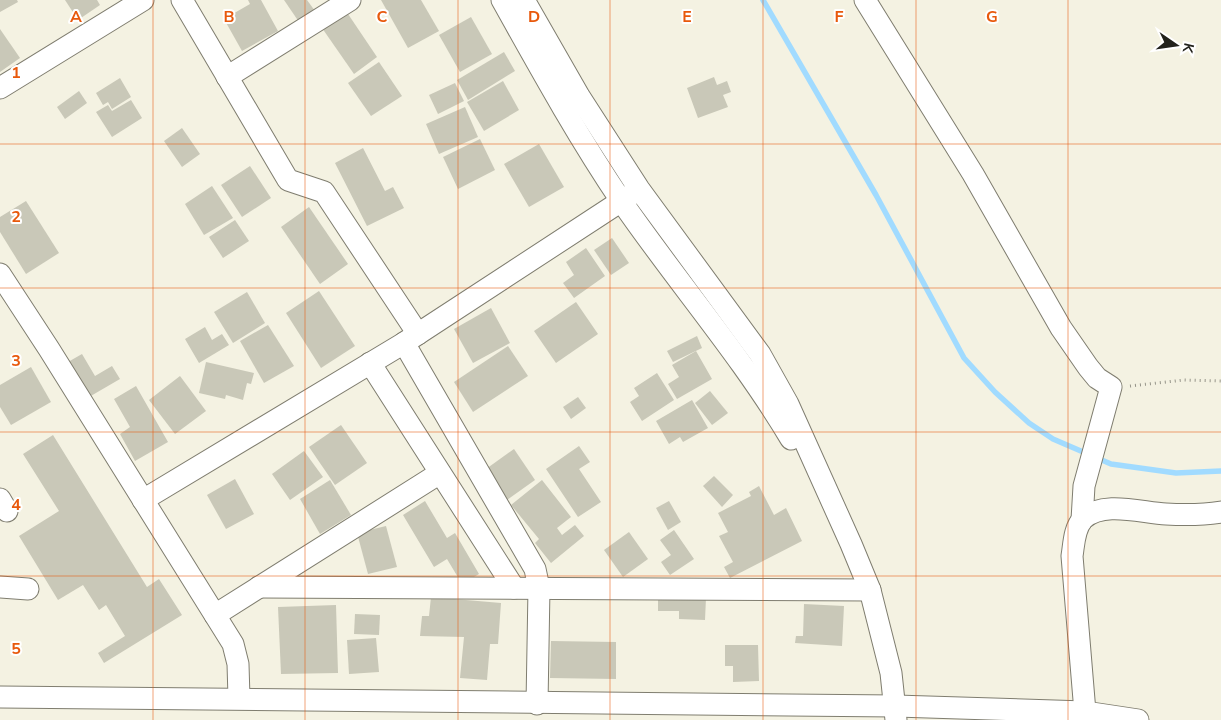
<svg xmlns="http://www.w3.org/2000/svg" width="1221" height="720" viewBox="0 0 1221 720" font-family="'Nunito Sans',sans-serif">
  <style>
    .lines { fill: none; stroke-linecap: round; stroke-linejoin: round }
    .stream { stroke: #a1dbff; stroke-width: 5.5 }
    .building { fill: #c9c8b8 }
    .street-casing { stroke: #7f7d6f; stroke-width: 23 }
    .path { stroke: #959489; stroke-width: 3; stroke-dasharray: 1 4; stroke-linecap: butt }
    .street { stroke: #fff; stroke-width: 21 }
    .grid { fill: none; stroke: #e8590c; stroke-width: 1; stroke-opacity: 0.55 }
    .grid-label { font-size: 16px; text-anchor: middle; font-weight: bold; fill: #e8590c; stroke: #fff; stroke-width: 4; stroke-linejoin: round; paint-order: stroke }
  </style>
  <rect width="100%" height="100%" fill="#f4f2e2"/>
  <g class="lines">
    <polyline class="stream" points="763,0 876,195 964,358 995,392 1029,423 1053,439 1111,464 1176,473 1221,471"/>
  </g>
  <g class="building">
    <polygon points="0,0 17,0 18,2 0,12"/>
    <polygon points="65,0 97,0 100,5 78,20"/>
    <polygon points="248,0 261,0 278,31 242,51 224,19 250,4"/>
    <polygon points="284,0 307,0 315,11 299,22"/>
    <polygon points="381,0 421,0 439,31 408,48"/>
    <polygon points="346,11 377,57 354,74 322,28"/>
    <polygon points="471,17 492,54 460,72 439,35"/>
    <polygon points="0,29 20,58 0,72"/>
    <polygon points="504,52 515,71 468,100 457,80"/>
    <polygon points="379,62 402,96 371,116 348,83"/>
    <polygon points="714,77 717,85 727,81 731,92 723,95 728,107 698,118 687,88"/>
    <polygon points="120,78 131,97 112,109 108,102 103,105 96,93"/>
    <polygon points="503,81 519,110 484,131 467,102"/>
    <polygon points="455,83 464,101 438,114 429,95"/>
    <polygon points="79,91 87,103 65,119 57,107"/>
    <polygon points="131,100 142,118 112,137 96,112 108,105 112,111"/>
    <polygon points="465,107 478,137 439,154 426,124"/>
    <polygon points="182,128 200,154 182,167 164,141"/>
    <polygon points="480,139 495,170 458,189 443,157"/>
    <polygon points="539,144 564,187 529,207 504,164"/>
    <polygon points="363,148 385,191 393,187 404,208 367,226 335,163"/>
    <polygon points="250,166 271,198 242,217 221,185"/>
    <polygon points="212,186 233,218 204,235 185,204"/>
    <polygon points="26,201 59,253 26,274 0,232 0,217"/>
    <polygon points="309,207 348,264 320,284 281,227"/>
    <polygon points="235,220 249,241 223,258 209,237"/>
    <polygon points="612,238 629,263 611,275 594,250"/>
    <polygon points="586,248 605,276 574,298 563,283 574,275 566,262"/>
    <polygon points="319,291 355,346 321,368 286,313"/>
    <polygon points="247,292 265,323 233,343 214,312"/>
    <polygon points="576,302 598,334 556,363 534,331"/>
    <polygon points="491,308 510,343 473,363 454,329"/>
    <polygon points="268,325 294,366 264,383 240,341"/>
    <polygon points="205,327 212,340 222,334 229,345 199,363 185,339"/>
    <polygon points="697,336 702,348 673,362 667,351"/>
    <polygon points="508,346 528,376 473,412 454,382"/>
    <polygon points="696,351 712,379 677,399 668,384 679,377 672,365"/>
    <polygon points="82,354 95,376 112,366 120,379 89,397 68,362"/>
    <polygon points="206,362 254,373 251,384 247,383 243,400 226,395 225,399 199,393"/>
    <polygon points="31,367 51,402 11,425 0,407 0,385"/>
    <polygon points="657,373 674,400 642,421 630,402 639,396 634,388"/>
    <polygon points="180,376 206,411 175,434 149,400"/>
    <polygon points="136,386 168,442 135,461 120,434 130,427 114,399"/>
    <polygon points="710,391 728,413 712,425 695,403"/>
    <polygon points="578,397 586,408 571,419 563,407"/>
    <polygon points="692,400 708,428 683,442 680,437 669,444 656,421"/>
    <polygon points="341,425 367,463 335,485 309,447"/>
    <polygon points="53,435 147,587 159,579 182,615 104,663 98,653 125,636 106,605 99,610 83,585 58,600 19,536 59,511 23,454"/>
    <polygon points="579,446 590,462 579,469 601,502 578,517 546,469"/>
    <polygon points="514,449 535,480 507,500 486,469"/>
    <polygon points="304,451 323,477 290,500 272,474"/>
    <polygon points="714,476 733,495 722,507 703,486"/>
    <polygon points="235,479 254,514 226,529 207,495"/>
    <polygon points="330,480 351,515 320,534 300,499"/>
    <polygon points="542,480 571,517 557,528 562,535 575,525 584,536 551,563 535,543 539,539 511,505"/>
    <polygon points="759,486 774,515 786,508 802,541 730,578 724,567 733,562 719,536 728,532 718,513 751,496 749,492"/>
    <polygon points="425,501 447,538 455,533 479,574 462,584 447,559 434,567 403,515"/>
    <polygon points="669,501 681,522 668,530 656,508"/>
    <polygon points="386,526 397,567 368,574 357,533"/>
    <polygon points="674,530 694,559 670,575 661,562 671,555 660,540"/>
    <polygon points="629,532 648,559 623,577 604,550"/>
    <polygon points="658,596 706,598 705,620 679,619 679,611 658,611"/>
    <polygon points="431,597 501,603 498,644 490,644 487,680 460,678 464,637 420,636 422,616 429,616"/>
    <polygon points="804,604 844,606 842,646 795,643 796,636 803,636"/>
    <polygon points="336,605 338,673 281,674 278,607"/>
    <polygon points="355,614 380,615 379,635 354,634"/>
    <polygon points="376,638 379,672 349,674 347,640"/>
    <polygon points="551,641 616,642 616,679 550,678"/>
    <polygon points="725,645 758,645 759,681 733,682 733,666 725,666"/>
  </g>
  <g class="lines">
    <g class="street-casing">
      <g id="street">
        <polyline points="182,0 288,180 324,192 418,334"/>
        <path d="M502,0C540,68 578,137 622,202C677,282 741,355 791,439"/>
        <polyline points="524,0 579,96 639,189 760,354 788,404 851,544 870,590 891,673 896,720"/>
        <polyline points="865,0 973,174 1061,328 1088,367 1097,378 1111,387 1084,486 1082,520"/>
        <polyline points="227,77 350,0"/>
        <polyline points="0,88 143,0"/>
        <polyline points="0,274 49,349 233,644 238,664 239,698"/>
        <polyline points="404,343 535,569 539,588 537,704"/>
        <polyline points="370,363 514,588"/>
        <polyline points="0,499 7,511"/>
        <polyline points="143,500 404,343 632,194"/>
        <polyline points="0,587 28,589"/>
        <polyline points="259,587 870,590"/>
        <polyline points="215,615 440,473"/>
        <polyline points="0,697 896,706 1085,712 1138,720"/>
        <path d="M1085,712L1072,556C1074,544 1074,528 1083,519C1103,500 1142,513 1166,514C1185,515 1203,515 1221,512"/>
      </g>
    </g>
    <polyline class="path" points="1130,386 1184,380 1221,381"/>
    <use href="#street" class="street"/>
  </g>
  <path class="grid" d="M153,0V720M305,0V720M458,0V720M610,0V720M763,0V720M916,0V720M1068,0V720M0,144H1221M0,288H1221M0,432H1221M0,576H1221"/>
  <g class="grid-label">
    <text x="76" y="22">A</text>
    <text x="229" y="22">B</text>
    <text x="382" y="22">C</text>
    <text x="534" y="22">D</text>
    <text x="687" y="22">E</text>
    <text x="839" y="22">F</text>
    <text x="992" y="22">G</text>
    <text x="16" y="78">1</text>
    <text x="16" y="222">2</text>
    <text x="16" y="366">3</text>
    <text x="16" y="510">4</text>
    <text x="16" y="654">5</text>
  </g>
  <g transform="translate(1176 45) rotate(103)" stroke="#ffffff" stroke-width="4" paint-order="stroke">
  <path d="M0-4L9 19L0 12L-9 19Z" fill="#21211b"/>
  <text y="-8" font-size="14" font-weight="bold" text-anchor="middle" fill="#21211b">K</text>
  </g>
</svg>
